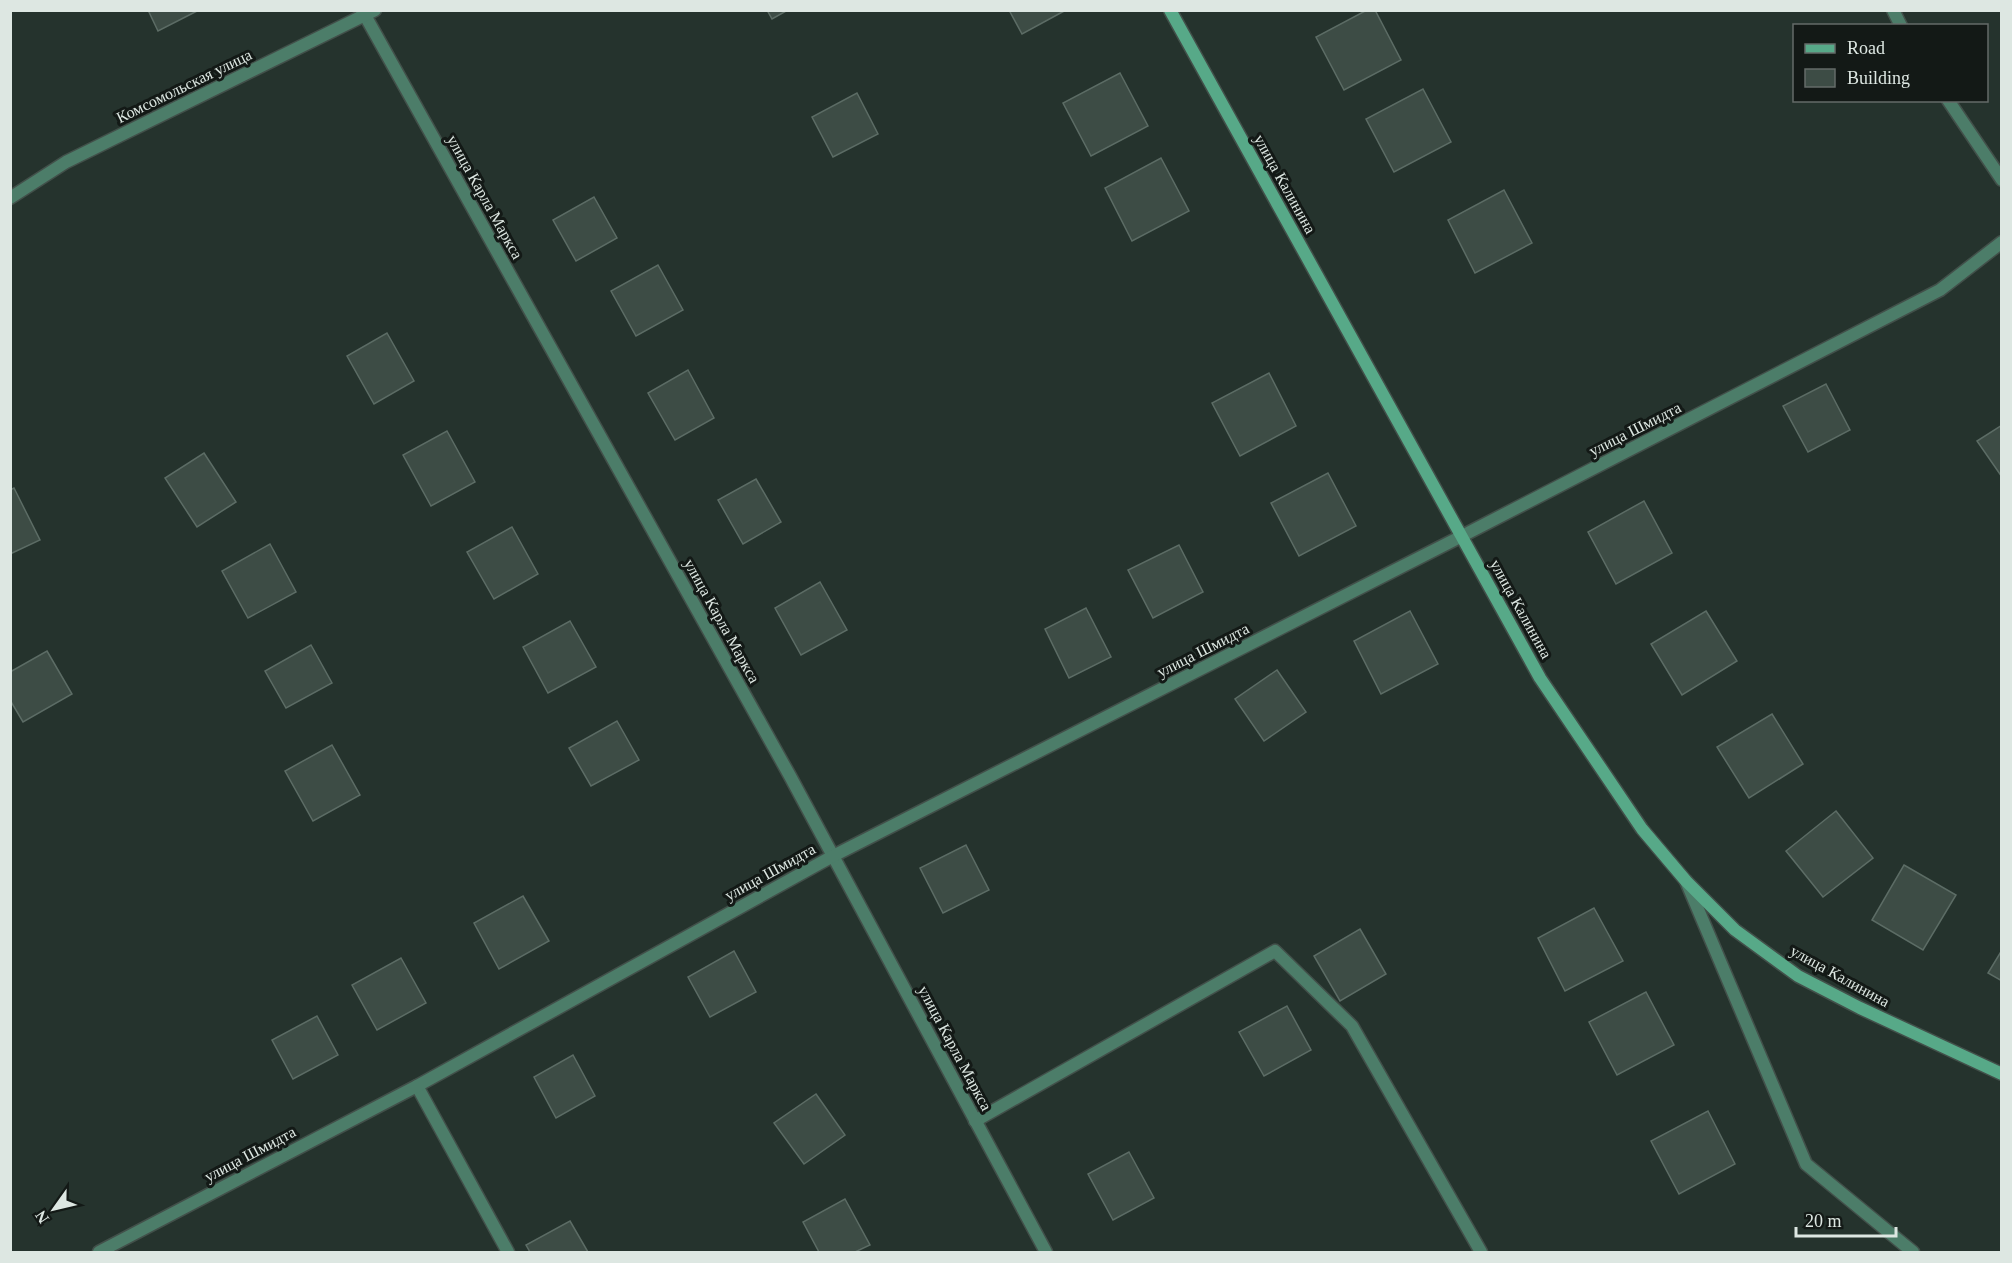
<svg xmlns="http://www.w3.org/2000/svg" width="2012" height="1263" viewBox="0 0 2012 1263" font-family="Georgia,serif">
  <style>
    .building { fill: #3d4c45; stroke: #5c6c65; stroke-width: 1.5 }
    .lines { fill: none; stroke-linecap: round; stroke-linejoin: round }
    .service-casing { stroke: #42504a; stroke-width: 15 }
    .minor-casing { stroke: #42504a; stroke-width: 15 }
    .secondary-casing { stroke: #42504a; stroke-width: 15 }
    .service { stroke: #4c7d69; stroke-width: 12 }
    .minor { stroke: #4c7d69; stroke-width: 12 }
    .secondary { stroke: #57a988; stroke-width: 12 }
    .labels { text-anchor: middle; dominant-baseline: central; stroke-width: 6; stroke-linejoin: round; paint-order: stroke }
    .street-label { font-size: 16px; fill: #dde7e2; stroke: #131916 }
  </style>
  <rect width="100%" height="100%" fill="#25332d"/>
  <g class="building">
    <polygon points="148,10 199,10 158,31"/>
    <polygon points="767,10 788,10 772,19"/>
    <polygon points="1009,10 1066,10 1022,34"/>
    <polygon points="1367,10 1375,10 1401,60 1344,90 1316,37"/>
    <polygon points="1120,73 1148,126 1091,156 1063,103"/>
    <polygon points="1423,89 1451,142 1394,172 1366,119"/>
    <polygon points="857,93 878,134 833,157 812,117"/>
    <polygon points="1161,158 1189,211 1132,241 1105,188"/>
    <polygon points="1504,190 1532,243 1475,273 1448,220"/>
    <polygon points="594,197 617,238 576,261 553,220"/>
    <polygon points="658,265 683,310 636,336 611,291"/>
    <polygon points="387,333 414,381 374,404 347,356"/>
    <polygon points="688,370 714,418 675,440 648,393"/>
    <polygon points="1269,373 1296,426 1240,456 1212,403"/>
    <polygon points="1826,384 1850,430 1808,452 1783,406"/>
    <polygon points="2002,425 2002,477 1977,441"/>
    <polygon points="447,431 475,482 431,506 403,455"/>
    <polygon points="204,453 236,502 197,527 165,478"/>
    <polygon points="1328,473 1356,526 1299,556 1271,503"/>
    <polygon points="756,479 781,522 743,544 718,500"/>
    <polygon points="14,488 40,540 10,554 10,490"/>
    <polygon points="1644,501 1672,553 1616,584 1588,532"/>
    <polygon points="512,527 538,574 494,599 467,552"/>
    <polygon points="270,544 296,592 248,618 222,571"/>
    <polygon points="1179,545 1203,592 1153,618 1128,570"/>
    <polygon points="820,582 847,630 801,655 775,608"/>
    <polygon points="1086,608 1111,657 1069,678 1045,629"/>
    <polygon points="1410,611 1438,664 1381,694 1354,641"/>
    <polygon points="1706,611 1737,661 1682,695 1651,644"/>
    <polygon points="570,621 596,667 548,693 523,647"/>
    <polygon points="311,645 332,683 286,708 265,671"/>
    <polygon points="47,651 72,694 23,722 10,700 10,672"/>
    <polygon points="1277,670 1306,712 1264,741 1235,699"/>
    <polygon points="1772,714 1803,764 1749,798 1717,747"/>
    <polygon points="617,721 639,760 591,786 569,748"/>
    <polygon points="332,745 360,795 313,821 285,771"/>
    <polygon points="1836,811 1873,858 1823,897 1786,851"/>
    <polygon points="966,845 989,890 943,913 920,868"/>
    <polygon points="1904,865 1956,895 1923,950 1872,920"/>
    <polygon points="523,896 549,941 499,969 474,923"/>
    <polygon points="1594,908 1623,961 1565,991 1538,938"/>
    <polygon points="1360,929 1386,974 1340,1001 1314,956"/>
    <polygon points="2002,950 2002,981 1988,973"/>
    <polygon points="734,951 756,992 710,1017 688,977"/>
    <polygon points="401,958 426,1003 377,1030 352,985"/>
    <polygon points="1646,992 1674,1045 1617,1075 1589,1022"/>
    <polygon points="1287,1006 1311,1050 1264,1076 1239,1032"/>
    <polygon points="317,1016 338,1055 293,1079 272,1040"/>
    <polygon points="573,1055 595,1096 556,1118 534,1077"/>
    <polygon points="816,1094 845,1135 804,1164 774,1123"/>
    <polygon points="1708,1111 1735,1164 1679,1194 1651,1141"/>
    <polygon points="1129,1152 1154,1198 1113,1220 1088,1174"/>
    <polygon points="845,1199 870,1245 855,1252 819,1252 803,1222"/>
    <polygon points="570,1221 588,1252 530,1252 526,1245"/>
  </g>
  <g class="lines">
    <g class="service-casing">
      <g id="service">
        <polyline points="1686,881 1806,1164 1913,1252"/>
        <polyline points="975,1121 1275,951 1352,1026 1481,1252"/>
      </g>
    </g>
    <g class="minor-casing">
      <g id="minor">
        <polyline points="362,10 790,776 1046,1252"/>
        <polyline points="1893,10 1901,26"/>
        <polyline points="1948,100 2002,180"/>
        <polyline points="10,198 66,162 375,10"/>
        <polyline points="417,1086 508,1252"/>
        <polyline points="99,1252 417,1086 833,856 1462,536 1940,290 2002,242"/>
      </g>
    </g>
    <g class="secondary-casing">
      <polyline id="secondary" points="1170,10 1540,678 1642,829 1686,881 1735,930 1798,976 1860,1008 2002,1074"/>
    </g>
    <use href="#service" class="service"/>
    <use href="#minor" class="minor"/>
    <use href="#secondary" class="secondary"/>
  </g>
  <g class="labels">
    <g class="street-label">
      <text transform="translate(184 86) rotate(-26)">Комсомольская улица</text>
      <text transform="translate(1285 184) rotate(61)">улица Калинина</text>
      <text transform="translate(485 197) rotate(61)">улица Карла Маркса</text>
      <text transform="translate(1635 429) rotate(-27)">улица Шмидта</text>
      <text transform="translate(1521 609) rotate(61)">улица Калинина</text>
      <text transform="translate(722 621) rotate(61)">улица Карла Маркса</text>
      <text transform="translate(1203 650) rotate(-27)">улица Шмидта</text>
      <text transform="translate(770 872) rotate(-29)">улица Шмидта</text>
      <text transform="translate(1840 976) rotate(29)">улица Калинина</text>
      <text transform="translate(955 1048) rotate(62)">улица Карла Маркса</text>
      <text transform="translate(250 1154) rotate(-28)">улица Шмидта</text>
    </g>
  </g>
  <rect width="2012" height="1263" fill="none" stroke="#dde7e2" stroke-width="24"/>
  <rect x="1793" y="24" width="195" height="78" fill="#131916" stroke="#646b68" stroke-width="1.5"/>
  <rect x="1805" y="44" width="30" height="9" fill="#57a988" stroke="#646b68" stroke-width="1.5"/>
  <text x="1847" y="54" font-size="18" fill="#dde7e2">Road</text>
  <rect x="1805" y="69" width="30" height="18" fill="#3d4c45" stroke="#646b68" stroke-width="1.5"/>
  <text x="1847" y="84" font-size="18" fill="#dde7e2">Building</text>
  <g transform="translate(54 1209) rotate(236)" stroke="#131916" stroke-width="4.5" paint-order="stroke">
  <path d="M0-4.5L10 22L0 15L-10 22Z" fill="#dde7e2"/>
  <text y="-9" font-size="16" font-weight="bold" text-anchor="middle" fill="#dde7e2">N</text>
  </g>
  <path d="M1796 1227v9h100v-9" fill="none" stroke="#dde7e2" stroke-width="3"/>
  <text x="1805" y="1227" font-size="18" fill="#dde7e2" stroke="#131916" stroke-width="4.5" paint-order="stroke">20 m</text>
</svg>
